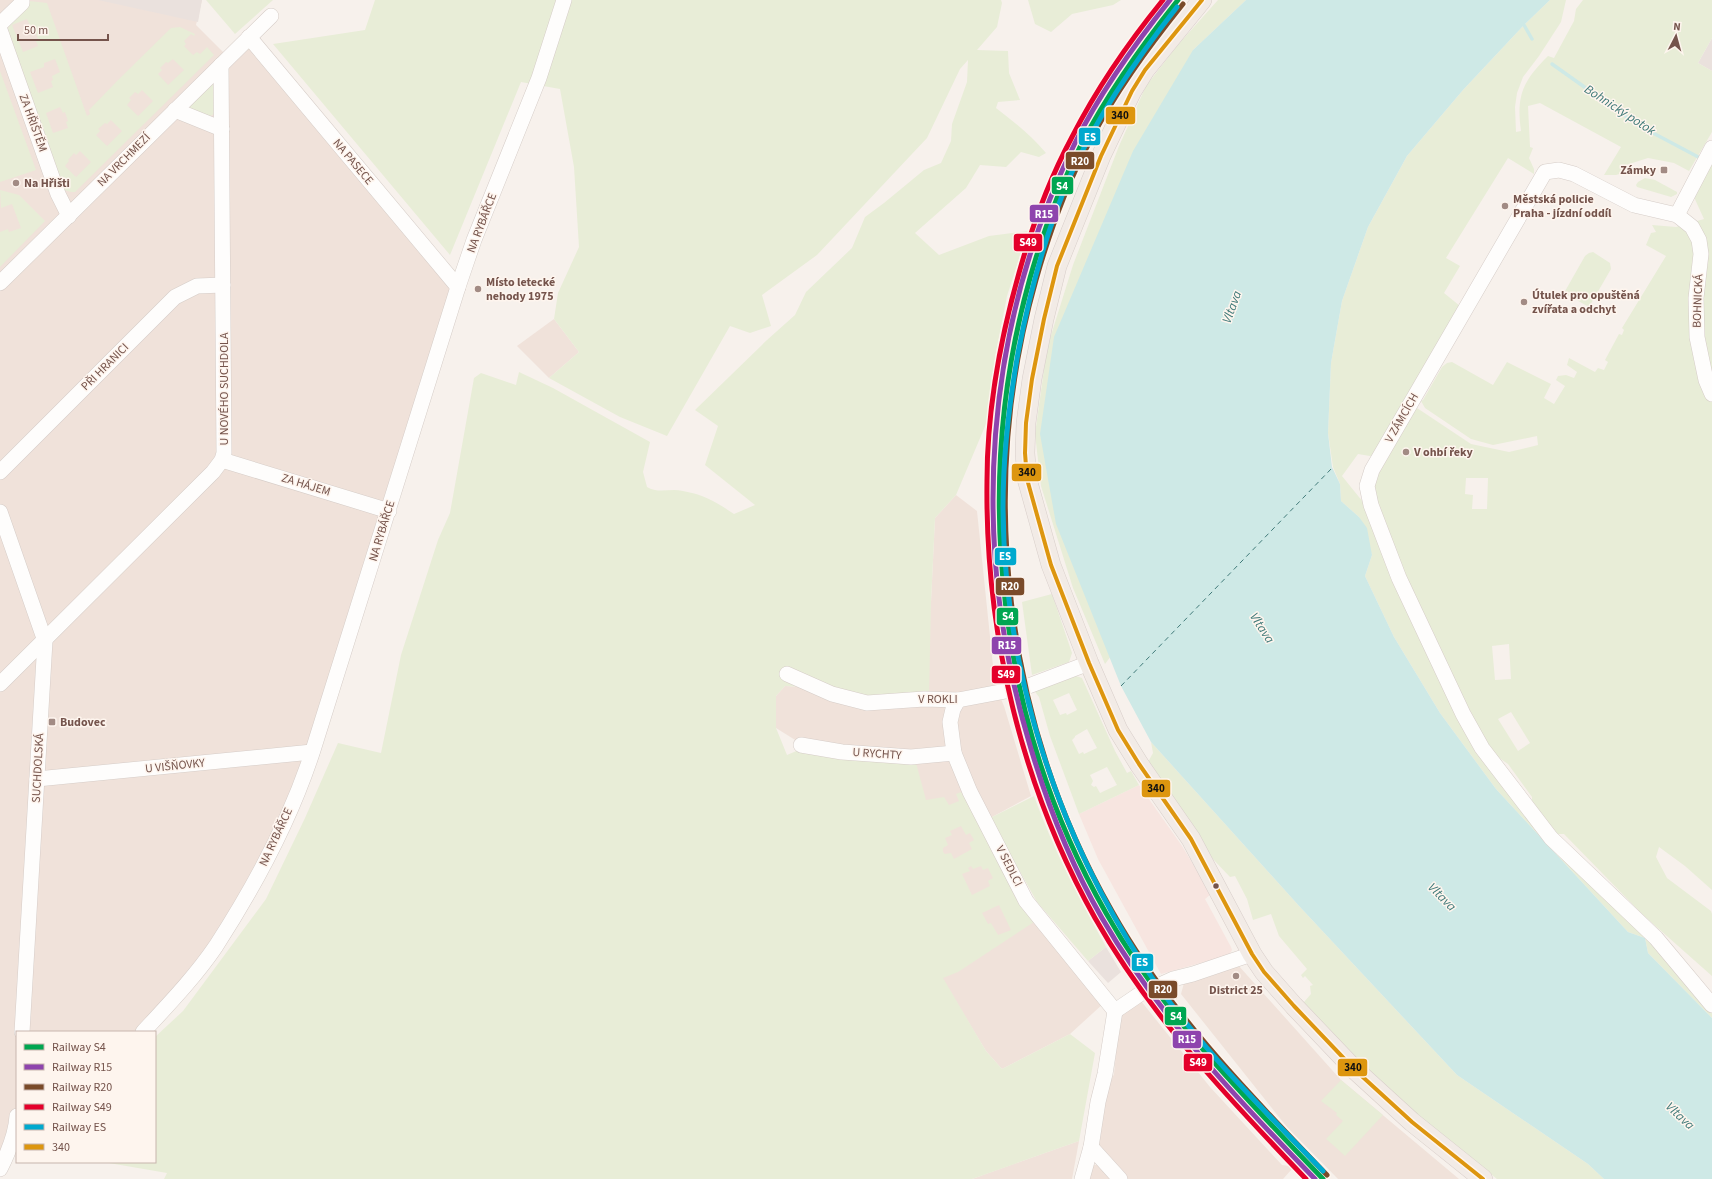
<svg xmlns="http://www.w3.org/2000/svg" width="1712" height="1179" viewBox="0 0 1712 1179" font-family="'Source Sans 3',sans-serif">
  <style>
    .residential { fill: #f0e2da }
    .commercial { fill: #f7e5e0 }
    .industrial { fill: #eae1dd }
    .green { fill: #e8edd7; fill-rule: evenodd }
    .water { fill: #cee9e6 }
    .lines { fill: none; stroke-linecap: round; stroke-linejoin: round }
    .stream { stroke: #cee9e6; stroke-width: 3.5 }
    .ferry { stroke: #407a79; stroke-width: 1; stroke-dasharray: 5 4; stroke-linecap: butt }
    .minor-casing { stroke: #d6cdc8; stroke-width: 16 }
    .major-casing { stroke: #d8ceca; stroke-width: 20 }
    .minor { stroke: #fefdfc; stroke-width: 15 }
    .major { stroke: #f2ebe6; stroke-width: 19 }
    .bus-1-casing { stroke: #fef5ee; stroke-width: 7 }
    .bus-1 { stroke: #dd960f; stroke-width: 4 }
    .rail-1-casing { stroke: #fef5ee; stroke-width: 8 }
    .rail-2-casing { stroke: #fef5ee; stroke-width: 8 }
    .rail-3-casing { stroke: #fef5ee; stroke-width: 8 }
    .rail-4-casing { stroke: #fef5ee; stroke-width: 8 }
    .rail-5-casing { stroke: #fef5ee; stroke-width: 8 }
    .rail-1 { stroke: #00a651; stroke-width: 5 }
    .rail-2 { stroke: #8e44ad; stroke-width: 5 }
    .rail-3 { stroke: #7a4b2a; stroke-width: 5 }
    .rail-4 { stroke: #e4002b; stroke-width: 5 }
    .rail-5 { stroke: #00a9ce; stroke-width: 5 }
    .poi-dot { fill: #a28b84; stroke: #fef5ee; stroke-width: 1.5 }
    .bus-dot { fill: #75544c; stroke: #fef5ee; stroke-width: 1.5 }
    .labels { text-anchor: middle; dominant-baseline: central; stroke-width: 3; stroke-linejoin: round; paint-order: stroke }
    .street-label { font-size: 12px; fill: #75544c; stroke: #fef5ee }
    .poi-label { font-size: 12px; font-weight: bold; fill: #75544c; stroke: #fef5ee; text-anchor: start }
    .water-label { font-size: 13px; font-style: italic; fill: #407a79; stroke: #fef5ee }
    .line-badge { stroke: #fef5ee; stroke-width: 1.5 }
    .badge-label { font-size: 11px; text-anchor: middle; font-weight: bold; fill: #fff }
    .pale-badge-label { font-size: 11px; text-anchor: middle; font-weight: bold; fill: #111 }
  </style>
  <rect width="100%" height="100%" fill="#f7f1ec"/>
  <g class="residential">
    <polygon points="0,0 202,0 196,25 228,57 249,37 458,287 312,752 215,947 143,1032 17,1032 17,1125 0,1169"/>
    <polygon points="554,319 579,352 549,378 517,346"/>
    <polygon points="956,495 977,511 995,685 1004,706 1031,796 981,823 1104,1003 1070,1034 1002,1069 986,1051 800,743 776,728 776,696 785,686 828,688 931,602 935,518"/>
    <polygon points="1238,965 1341,1080 1459,1179 1338,1179 1287,1127 1181,994 1184,983"/>
    <polygon points="1141,1001 1210,1087 1282,1165 1289,1166 1292,1169 1283,1179 1088,1179 1091,1165 1101,1165 1096,1143 1108,1088 1114,1074 1116,1053 1117,1014"/>
    <polygon points="1079,1141 1072,1179 972,1179 1059,1148"/>
  </g>
  <polygon class="commercial" points="1139,785 1182,846 1211,894 1205,899 1231,947 1232,950 1229,955 1161,974 1098,859 1079,814"/>
  <g class="industrial">
    <polygon points="98,0 202,0 198,22"/>
    <polygon points="1712,38 1712,71 1698,63"/>
    <polygon points="1106,947 1121,972 1108,983 1088,961"/>
  </g>
  <g class="green">
    <polygon points="206,0 273,0 235,34"/>
    <path d="M375,0H1001L1002,3L997,27L977,50L1008,51L1009,73L1020,100L998,102L996,108C1014,122 1031,135 1046,153L1039,157L1021,152L1006,167L980,165L966,188L915,233L939,255L989,236L1028,231L1007,296L996,352L986,424L956,495L935,518L931,602L929,696L857,698L828,688L785,686L776,696V728L787,755L801,749L915,759L926,800L944,797L949,805L959,801L956,794L961,792L1034,922L958,972L943,978L986,1051L1002,1069L1070,1034L1095,1053L1079,1141L972,1179H164L167,1173L103,1162H155V1037L183,1011L266,899L305,818L338,743L381,753L401,655L438,540L450,513L474,378L481,373L516,385L519,372L553,388L650,442L643,472L647,487C658,494 670,488 683,491C705,495 716,502 734,514L755,505L705,465L718,426L695,410L767,340L795,315L806,292L852,248L865,217L884,203L924,170L941,163L951,141L952,124L967,82L968,60L960,69L927,138L817,255L762,295L771,326L750,333L730,326L667,436L620,417L549,378L579,352L554,319L558,293L579,247L574,167L560,89L521,82L450,255L273,44L365,30ZM961,826L966,835L970,833L974,840L969,843L972,849L954,859L951,853L945,854L943,852V848L948,845L945,838L952,835L950,831ZM971,866L973,869L981,866L983,870L988,868L993,878L988,881L990,886L972,895L962,874L970,871L968,868ZM999,905L1011,930L998,935L991,923L988,924L982,913Z"/>
    <polygon points="1028,0 1121,0 1113,5 1072,14 1051,32 1035,24"/>
    <polygon points="1218,0 1246,0 1193,50 1111,656 1105,664 1073,588 1041,486 1035,434 1047,348 1073,265 1119,146 1146,86 1177,46"/>
    <path d="M1550,0H1566L1561,22L1539,56L1523,77L1517,93L1515,107L1516,132L1521,131C1516,95 1523,81 1548,56L1554,58L1574,21L1576,9L1583,0H1712V38L1698,63L1712,71V132L1689,171L1674,163L1648,158L1626,165L1623,173L1616,175H1604L1621,147L1540,103L1528,106L1530,147L1533,148L1529,158L1534,169V174L1508,158L1446,258L1460,266L1444,293L1460,306L1376,457L1358,454L1342,476L1363,502L1478,749L1651,938L1712,1009V1018L1648,953L1645,938L1628,932L1496,789L1440,713L1394,637L1365,576L1372,555L1359,517L1341,501L1340,484L1333,467L1328,433L1331,363L1342,301L1368,227L1407,156L1463,90L1524,25Z"/>
    <path d="M29,1L47,3L87,116L90,114L89,110L118,80L171,28L180,27L195,34L194,36L191,34L184,41L186,44L184,46L193,55L197,52L200,54L207,47L214,55L75,192H71L64,190L7,30C12,18 25,14 29,1ZM27,19L30,26L33,25L38,39L36,41L38,46L23,52L12,25ZM55,59L60,72L52,76L53,80L51,81L53,87L38,93L30,72L44,67V63ZM173,59L184,70L168,85L158,74L162,70L160,68L166,62L168,63ZM142,90L153,101L138,116L127,105L131,100L129,98L135,92L138,94ZM60,107L63,113L65,112L68,121L66,122L68,128L53,133L46,113ZM111,120L122,131L107,146L96,135L100,131L98,129L105,123L107,124ZM80,151L91,162L76,177L65,166L69,161L68,160L74,153L76,155Z"/>
    <polygon points="0,71 36,170 0,182"/>
    <polygon points="213,83 214,86 215,113 209,117 188,108"/>
    <path d="M1712,160V890L1685,866L1659,847L1656,857L1667,878L1711,911L1712,914V976L1642,914L1564,834H1554L1532,802V797L1508,764L1492,753L1480,738L1397,566L1373,486L1374,474L1413,409L1417,408L1471,444L1509,452L1538,445L1537,436L1493,445L1471,439L1425,408L1421,401L1423,400L1442,367L1447,363L1452,362L1493,385L1507,362L1551,384L1544,398L1554,404L1565,386L1556,380L1558,376L1566,375L1574,378L1577,372L1567,365L1569,358L1595,372L1598,368L1604,370L1608,362L1605,360L1619,334L1622,335L1624,330L1622,328L1666,256L1646,245L1651,233L1656,232L1652,225L1676,227L1704,219L1693,195ZM1466,478H1488L1487,509H1472L1473,495L1465,494ZM1509,644L1511,679L1495,680L1492,646ZM1511,712L1530,743L1518,751L1498,719Z"/>
    <polygon points="1645,178 1655,180 1677,192 1677,194 1671,197 1637,187 1636,185 1638,182"/>
    <polygon points="0,190 19,195 45,221 0,267 0,232 8,229 9,232 21,228 12,204 1,208"/>
    <polygon points="1593,252 1610,263 1611,269 1589,307 1564,293 1585,256 1589,253"/>
    <polygon points="1052,594 1072,653 1069,662 1032,675 1022,602"/>
    <path d="M1076,676L1082,678L1115,751L1127,773L1131,771L1139,785L1079,814L1050,736L1039,697L1033,689ZM1069,693L1077,710L1067,715L1066,713L1060,715L1053,700ZM1087,729L1097,748L1084,754L1083,752L1079,754L1072,740L1075,737V736ZM1107,767L1117,785L1100,793L1096,786L1094,787L1091,785L1093,781L1090,775Z"/>
    <polygon points="1151,742 1300,907 1457,1075 1588,1164 1604,1179 1497,1179 1412,1110 1364,1067 1305,1005 1304,1002 1311,994 1310,986 1313,985 1305,976 1303,978 1301,975 1307,969 1279,936 1271,914 1253,920 1247,899 1235,876 1230,877 1211,857 1148,762 1153,753"/>
    <path d="M1034,796C1053,849 1079,898 1106,947L1088,961L1037,902L990,818Z"/>
    <polygon points="1341,1080 1383,1115 1345,1156 1333,1145 1326,1139 1343,1121 1336,1115 1337,1113 1321,1101"/>
  </g>
  <polygon class="water" points="1246,0 1550,0 1524,25 1463,90 1407,156 1368,227 1342,301 1331,363 1328,433 1332,467 1340,484 1341,501 1359,517 1367,528 1372,555 1365,576 1394,637 1440,713 1496,789 1628,932 1645,938 1648,953 1712,1018 1712,1179 1604,1179 1588,1164 1457,1075 1300,907 1151,742 1121,686 1056,524 1040,434 1054,337 1133,151 1193,50"/>
  <g class="lines">
    <g class="stream">
      <polyline points="1519,23 1524,25 1532,39"/>
      <polyline points="1552,64 1638,125 1702,159"/>
    </g>
    <polyline class="ferry" points="1121,686 1333,467"/>
    <g class="minor-casing">
      <g id="minor">
        <polyline points="0,24 22,3 22,0"/>
        <polyline points="0,30 58,194 69,216"/>
        <polyline points="249,37 458,287"/>
        <polyline points="175,110 222,129"/>
        <polyline points="1677,215 1712,148"/>
        <polyline points="0,283 271,16"/>
        <polyline points="1712,394 1706,380 1697,337 1696,298 1701,254 1699,240 1692,227 1677,215 1634,205 1574,174 1559,170 1545,172 1372,470 1367,486 1371,505 1399,578 1463,714 1482,748 1551,838 1656,938 1712,1005"/>
        <polyline points="222,460 389,511"/>
        <polyline points="0,472 175,297 197,286 223,285"/>
        <polyline points="0,512 45,641 22,1032"/>
        <polyline points="787,674 832,694 867,703 924,699 958,700 1026,687 1089,663"/>
        <polyline points="0,684 213,472 222,460 224,453 221,65"/>
        <polyline points="958,700 953,709 950,722 954,753 970,792 1026,901 1115,1011 1105,1074 1098,1102 1091,1147 1082,1179"/>
        <polyline points="801,745 842,752 911,757 954,753"/>
        <polyline points="37,779 312,752"/>
        <polyline points="1115,1011 1140,994 1173,979 1193,974 1252,954"/>
        <path d="M143,1032C168,1005 195,977 216,946C256,884 292,817 314,747L458,287L474,240L539,78L564,0"/>
        <polyline points="1091,1147 1120,1179"/>
        <path d="M0,1169C8,1153 16,1135 17,1116"/>
      </g>
    </g>
    <g class="major-casing">
      <polyline id="major" points="1202,0 1145,70 1132,91 1101,156 1057,266 1044,319 1032,379 1026,423 1025,453 1027,479 1051,565 1089,663 1118,730 1139,764 1191,839 1252,954 1264,972 1294,1006 1354,1069 1412,1122 1483,1179"/>
    </g>
    <use href="#minor" class="minor"/>
    <use href="#major" class="major"/>
    <g class="bus-1-casing">
      <polyline id="bus-1" points="1202,0 1145,70 1132,91 1101,156 1057,266 1044,319 1032,379 1026,423 1025,453 1027,479 1051,565 1089,663 1118,730 1139,764 1191,839 1252,954 1264,972 1294,1006 1354,1069 1412,1122 1483,1179"/>
    </g>
    <use href="#bus-1" class="bus-1"/>
    <g class="rail-1-casing">
      <path id="rail-1" d="M1178,0C1142,45 1109,91 1082,143C1060,186 1043,232 1030,278C971,488 998,723 1106,913C1163,1014 1243,1096 1323,1179"/>
    </g>
    <g class="rail-2-casing">
      <path id="rail-2" d="M1170,0C1134,45 1101,91 1075,143C984,327 970,539 1027,735C1045,799 1069,861 1102,918C1159,1017 1236,1098 1315,1179"/>
    </g>
    <g class="rail-3-casing">
      <path id="rail-3" d="M1183,4C1147,49 1114,94 1088,145C1065,188 1049,234 1036,280C977,488 1004,722 1112,911C1168,1011 1248,1093 1327,1175"/>
    </g>
    <g class="rail-4-casing">
      <path id="rail-4" d="M1163,0C1128,43 1097,88 1072,137C1049,180 1032,226 1019,273C1000,340 987,411 987,481C985,632 1021,786 1095,918C1151,1017 1228,1098 1306,1179"/>
    </g>
    <g class="rail-5-casing">
      <path id="rail-5" d="M1177,7C1137,58 1100,112 1072,172C1046,230 1030,291 1018,353C1009,404 1003,456 1003,508C1004,668 1056,831 1143,964C1193,1041 1259,1105 1323,1171"/>
    </g>
    <use href="#rail-1" class="rail-1"/>
    <use href="#rail-2" class="rail-2"/>
    <use href="#rail-3" class="rail-3"/>
    <use href="#rail-4" class="rail-4"/>
    <use href="#rail-5" class="rail-5"/>
  </g>
  <g class="poi-dot">
    <rect x="1660" y="166" width="8" height="8" rx="2"/>
    <circle cx="16" cy="183" r="4"/>
    <circle cx="1505" cy="206" r="4"/>
    <circle cx="478" cy="289" r="4"/>
    <circle cx="1524" cy="302" r="4"/>
    <circle cx="1406" cy="452" r="4"/>
    <rect x="48" y="718" width="8" height="8" rx="2"/>
    <circle cx="1236" cy="976" r="4"/>
  </g>
  <circle class="bus-dot" cx="1216" cy="886" r="3.5"/>
  <g class="labels">
    <g class="street-label">
      <text transform="translate(33 123) rotate(70)">ZA HŘIŠTĚM</text>
      <text transform="translate(124 160) rotate(-45)">NA VRCHMEZÍ</text>
      <text transform="translate(353 162) rotate(50)">NA PASECE</text>
      <text transform="translate(482 223) rotate(-69)">NA RYBÁŘCE</text>
      <text transform="translate(1698 301) rotate(-88)">BOHNICKÁ</text>
      <text transform="translate(105 367) rotate(-45)">PŘI HRANICI</text>
      <text transform="translate(224 389) rotate(-90)">U NOVÉHO SUCHDOLA</text>
      <text transform="translate(1402 418) rotate(-60)">V ZÁMCÍCH</text>
      <text transform="translate(306 485) rotate(17)">ZA HÁJEM</text>
      <text transform="translate(382 531) rotate(-73)">NA RYBÁŘCE</text>
      <text x="938" y="699">V ROKLI</text>
      <text transform="translate(877 754) rotate(4)">U RYCHTY</text>
      <text transform="translate(175 766) rotate(-6)">U VIŠŇOVKY</text>
      <text transform="translate(38 768) rotate(-87)">SUCHDOLSKÁ</text>
      <text transform="translate(276 837) rotate(-65)">NA RYBÁŘCE</text>
      <text transform="translate(1009 866) rotate(63)">V SEDLCI</text>
    </g>
    <g class="poi-label">
      <text x="1656" y="170" text-anchor="end">Zámky</text>
      <text x="24" y="183">Na Hřišti</text>
      <text x="1513" y="199">Městská policie<tspan x="1513" dy="14">Praha - jízdní oddíl</tspan></text>
      <text x="486" y="282">Místo letecké<tspan x="486" dy="14">nehody 1975</tspan></text>
      <text x="1532" y="295">Útulek pro opuštěná<tspan x="1532" dy="14">zvířata a odchyt</tspan></text>
      <text x="1414" y="452">V ohbí řeky</text>
      <text x="60" y="722">Budovec</text>
      <text x="1236" y="990" text-anchor="middle">District 25</text>
    </g>
    <g class="water-label">
      <text transform="translate(1620 110) rotate(33)">Bohnický potok</text>
      <text transform="translate(1232 307) rotate(-70)">Vltava</text>
      <text transform="translate(1262 628) rotate(57)">Vltava</text>
      <text transform="translate(1442 897) rotate(45)">Vltava</text>
      <text transform="translate(1680 1116) rotate(43)">Vltava</text>
    </g>
  </g>
  <g class="line-badge">
    <rect x="1105" y="106" width="31" height="19" rx="4" fill="#dd960f"/>
    <rect x="1078" y="127" width="23" height="19" rx="4" fill="#00a9ce"/>
    <rect x="1065" y="151" width="30" height="19" rx="4" fill="#7a4b2a"/>
    <rect x="1051" y="176" width="23" height="19" rx="4" fill="#00a651"/>
    <rect x="1029" y="204" width="30" height="19" rx="4" fill="#8e44ad"/>
    <rect x="1013" y="233" width="30" height="19" rx="4" fill="#e4002b"/>
    <rect x="1011" y="463" width="31" height="19" rx="4" fill="#dd960f"/>
    <rect x="994" y="547" width="23" height="19" rx="4" fill="#00a9ce"/>
    <rect x="995" y="577" width="30" height="19" rx="4" fill="#7a4b2a"/>
    <rect x="996" y="607" width="23" height="19" rx="4" fill="#00a651"/>
    <rect x="991" y="636" width="31" height="19" rx="4" fill="#8e44ad"/>
    <rect x="991" y="665" width="30" height="19" rx="4" fill="#e4002b"/>
    <rect x="1141" y="779" width="30" height="19" rx="4" fill="#dd960f"/>
    <rect x="1131" y="953" width="23" height="19" rx="4" fill="#00a9ce"/>
    <rect x="1148" y="980" width="30" height="19" rx="4" fill="#7a4b2a"/>
    <rect x="1164" y="1006" width="23" height="20" rx="4" fill="#00a651"/>
    <rect x="1172" y="1030" width="30" height="19" rx="4" fill="#8e44ad"/>
    <rect x="1183" y="1053" width="30" height="19" rx="4" fill="#e4002b"/>
    <rect x="1337" y="1058" width="31" height="19" rx="4" fill="#dd960f"/>
  </g>
  <g class="badge-label">
    <text x="1090" y="141">ES</text>
    <text x="1080" y="165">R20</text>
    <text x="1062" y="190">S4</text>
    <text x="1044" y="218">R15</text>
    <text x="1028" y="246">S49</text>
    <text x="1005" y="560">ES</text>
    <text x="1010" y="590">R20</text>
    <text x="1008" y="620">S4</text>
    <text x="1007" y="649">R15</text>
    <text x="1006" y="678">S49</text>
    <text x="1142" y="966">ES</text>
    <text x="1163" y="993">R20</text>
    <text x="1176" y="1020">S4</text>
    <text x="1187" y="1043">R15</text>
    <text x="1198" y="1066">S49</text>
  </g>
  <g class="pale-badge-label">
    <text x="1120" y="119">340</text>
    <text x="1027" y="476">340</text>
    <text x="1156" y="792">340</text>
    <text x="1353" y="1071">340</text>
  </g>
  <rect x="16" y="1031" width="140" height="132" fill="#fef5ee" stroke="#c7b5ad"/>
  <rect x="24" y="1044" width="20" height="6" fill="#00a651" stroke="#c7b5ad"/>
  <text x="52" y="1051" font-size="12" fill="#75544c">Railway S4</text>
  <rect x="24" y="1064" width="20" height="6" fill="#8e44ad" stroke="#c7b5ad"/>
  <text x="52" y="1071" font-size="12" fill="#75544c">Railway R15</text>
  <rect x="24" y="1084" width="20" height="6" fill="#7a4b2a" stroke="#c7b5ad"/>
  <text x="52" y="1091" font-size="12" fill="#75544c">Railway R20</text>
  <rect x="24" y="1104" width="20" height="6" fill="#e4002b" stroke="#c7b5ad"/>
  <text x="52" y="1111" font-size="12" fill="#75544c">Railway S49</text>
  <rect x="24" y="1124" width="20" height="6" fill="#00a9ce" stroke="#c7b5ad"/>
  <text x="52" y="1131" font-size="12" fill="#75544c">Railway ES</text>
  <rect x="24" y="1144" width="20" height="6" fill="#dd960f" stroke="#c7b5ad"/>
  <text x="52" y="1151" font-size="12" fill="#75544c">340</text>
  <g transform="translate(1676 36) rotate(6)" stroke="#fef5ee" stroke-width="3" paint-order="stroke">
  <path d="M0-3L7 15L0 10L-7 15Z" fill="#75544c"/>
  <text y="-6" font-size="11" font-weight="bold" text-anchor="middle" fill="#75544c">N</text>
  </g>
  <path d="M18 34v6h90v-6" fill="none" stroke="#75544c" stroke-width="2"/>
  <text x="24" y="34" font-size="12" fill="#75544c" stroke="#fef5ee" stroke-width="3" paint-order="stroke">50 m</text>
</svg>
